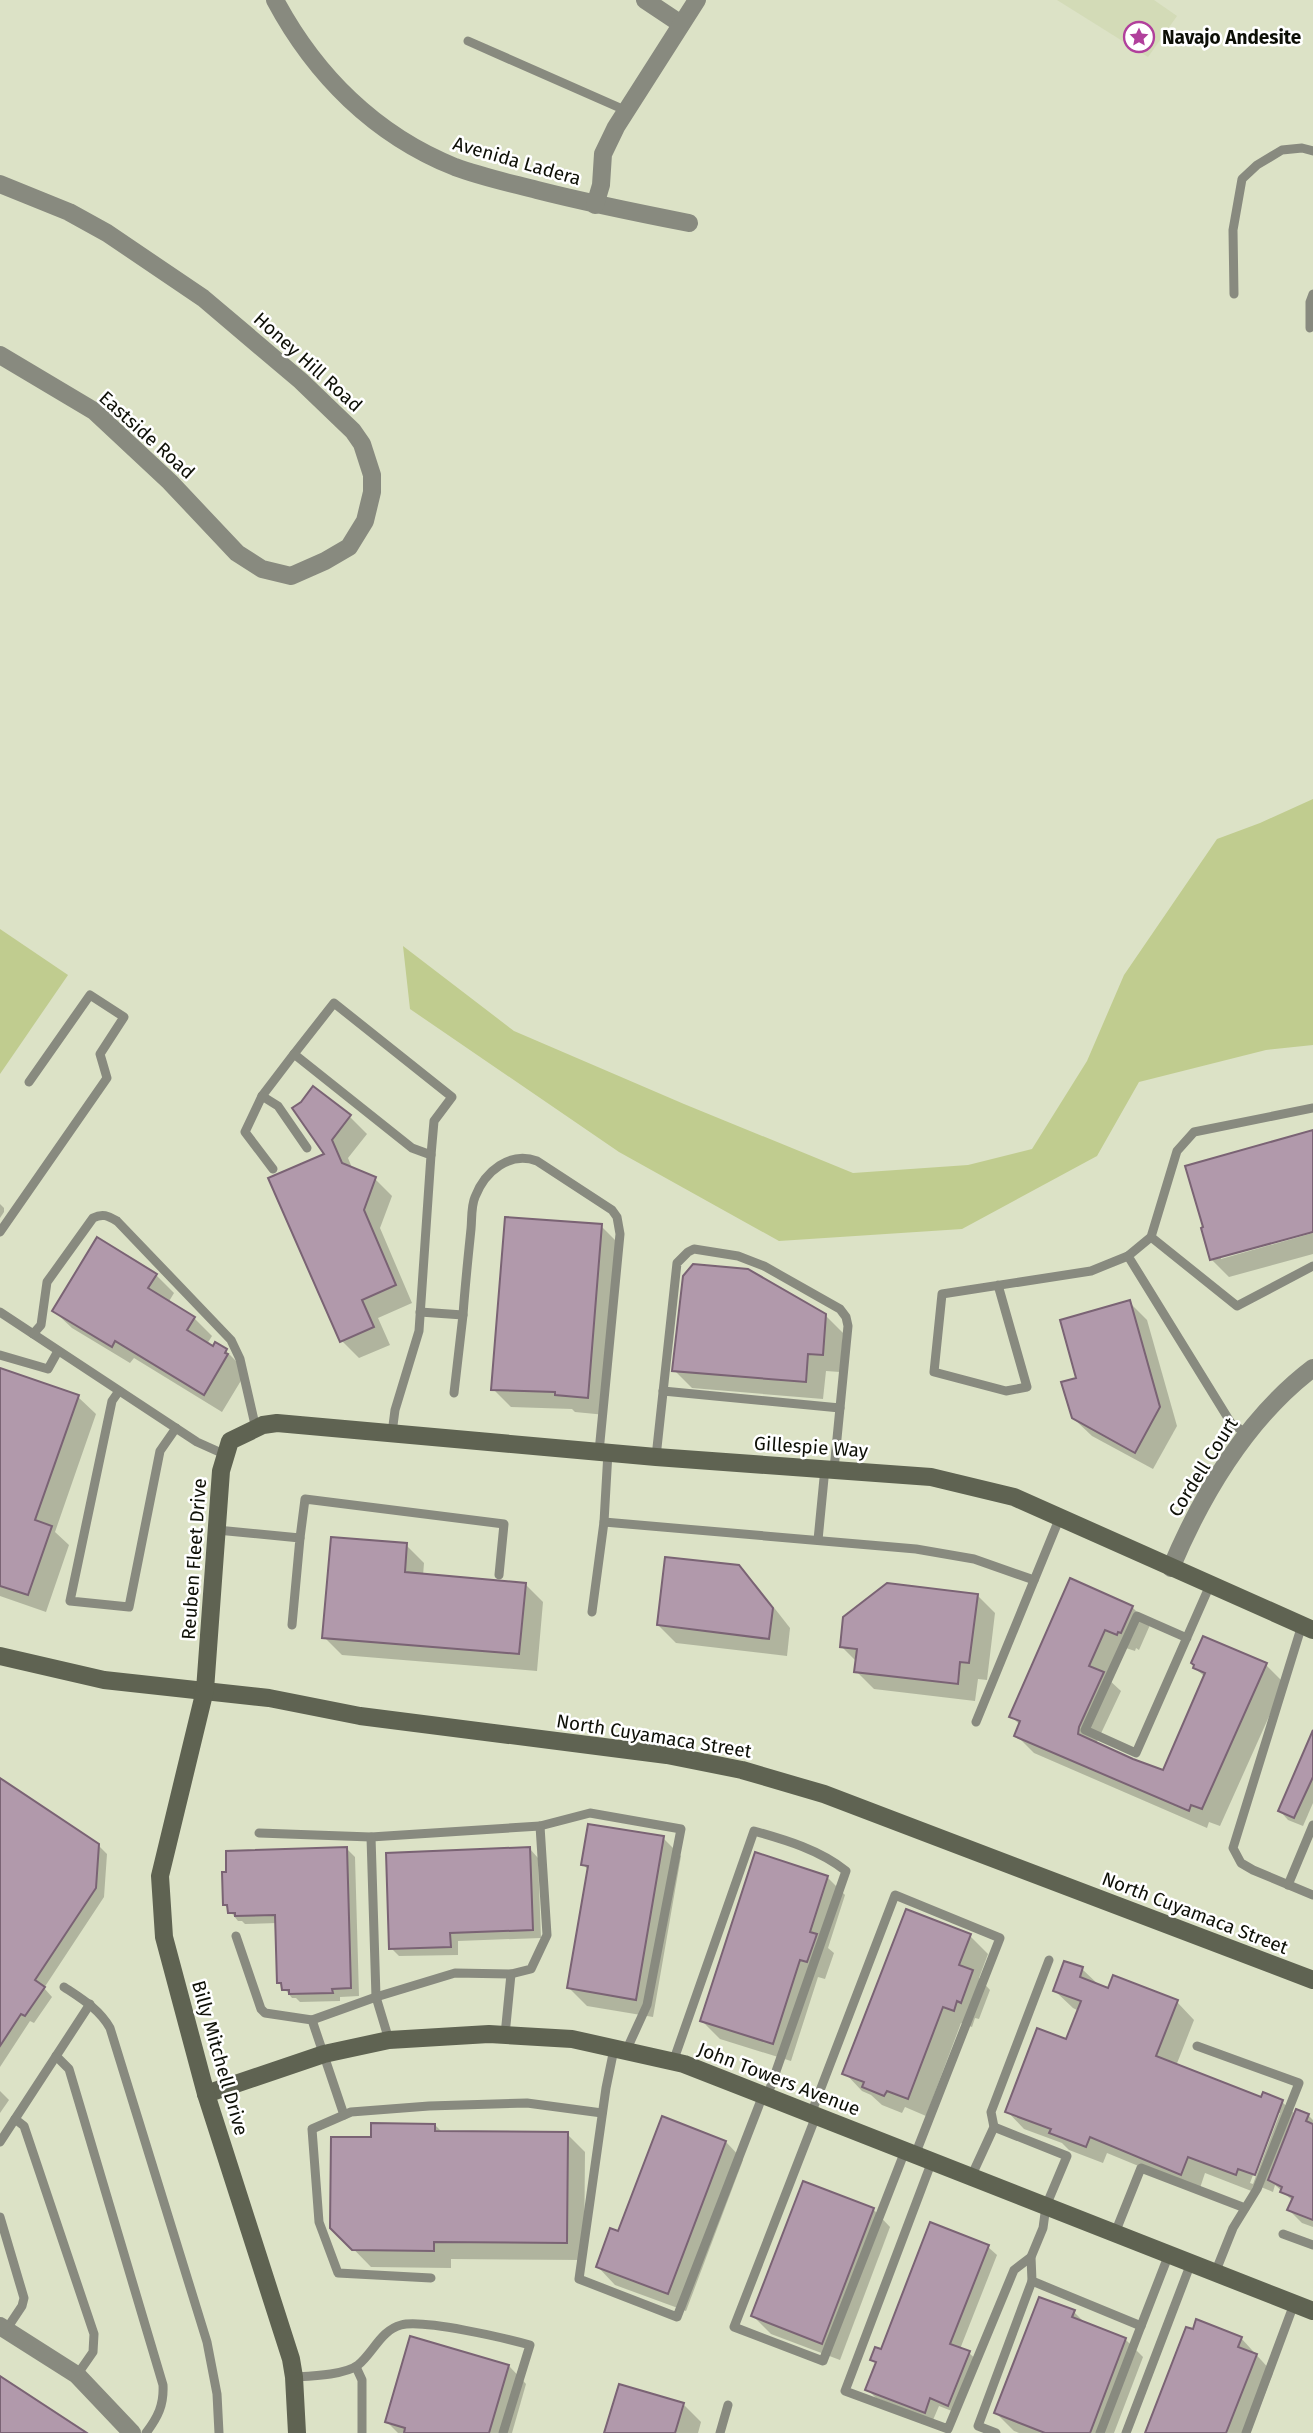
<svg xmlns="http://www.w3.org/2000/svg" width="1313" height="2433" viewBox="0 0 1313 2433" font-family="'Fira Sans',sans-serif">
  <style>
    .built { fill: #d3dbb7 }
    .green { fill: #c0cc8f }
    .shadow { fill: #0003; fill-rule: evenodd }
    .building { fill: #b199ab; stroke: #7a6374; stroke-width: 2 }
    .lines { fill: none; stroke-linecap: round; stroke-linejoin: round }
    .lane { stroke: #888a7f; stroke-width: 9 }
    .street { stroke: #888a7f; stroke-width: 18 }
    .secondary { stroke: #5f6352; stroke-width: 18 }
    .labels { text-anchor: middle; dominant-baseline: central; stroke-width: 5; stroke-linejoin: round; paint-order: stroke }
    .poi-label { font-size: 19px; font-weight: bold; fill: #0d0f06; stroke: #fff; text-anchor: start }
    .street-label { font-size: 19px; fill: #0d0f06; stroke: #fff }
  </style>
  <rect width="100%" height="100%" fill="#dce2c6"/>
  <polygon class="built" points="1057,0 1154,0 1177,16 1148,57"/>
  <g class="green">
    <polygon points="1313,799 1313,1045 1266,1050 1139,1082 1097,1156 962,1229 779,1241 619,1152 410,1009 403,946 514,1031 684,1104 853,1173 968,1165 1032,1149 1087,1061 1124,975 1217,839 1260,823"/>
    <polygon points="0,929 68,975 0,1074"/>
  </g>
  <g class="shadow">
    <polygon points="294,1108 350,1117 367,1134 348,1158 353,1170 375,1179 392,1196 380,1228 412,1303 378,1318 390,1345 359,1358 342,1341 271,1179 326,1154"/>
    <polygon points="1313,1132 1313,1230 1221,1255 1221,1259 1313,1233 1313,1254 1229,1277 1211,1259"/>
    <polygon points="0,1204 4,1208 4,1212 0,1218"/>
    <polygon points="601,1226 619,1244 606,1415 575,1412 572,1409 511,1407 493,1389"/>
    <polygon points="156,1275 174,1293 168,1303 194,1318 212,1336 207,1344 214,1348 216,1345 226,1351 244,1369 245,1374 222,1412 134,1358 130,1363 72,1328 54,1311"/>
    <polygon points="1129,1302 1147,1320 1177,1426 1153,1469 1092,1436 1073,1418 1078,1379"/>
    <polygon points="825,1315 843,1333 840,1372 826,1371 823,1399 692,1388 674,1370"/>
    <polygon points="0,1370 78,1397 96,1414 55,1532 69,1545 46,1612 0,1596"/>
    <polygon points="406,1545 424,1563 423,1576 525,1584 543,1602 537,1671 342,1655 324,1637"/>
    <polygon points="738,1567 757,1586 790,1628 787,1656 676,1643 658,1625"/>
    <polygon points="1071,1580 1132,1607 1150,1625 1139,1650 1136,1648 1135,1651 1123,1647 1108,1679 1121,1691 1096,1744 1164,1773 1205,1677 1195,1668 1266,1665 1284,1683 1220,1826 1209,1822 1207,1828 1034,1753 1016,1735 1020,1725 1011,1716"/>
    <polygon points="977,1595 995,1613 987,1680 978,1679 975,1701 874,1689 856,1671 857,1662 842,1647"/>
    <polygon points="1313,1736 1313,1803 1303,1826 1288,1820 1280,1811"/>
    <polygon points="0,1780 98,1845 107,1854 104,1897 44,1988 52,1997 34,2023 30,2021 0,2067"/>
    <polygon points="663,1838 681,1856 653,2017 587,2006 569,1988 589,1871 583,1864"/>
    <polygon points="346,1848 355,1857 359,1996 340,1997 340,2001 300,2002 296,1998 292,1998 279,1982 277,1923 245,1924 242,1921 238,1921 225,1905"/>
    <polygon points="530,1849 538,1858 541,1938 458,1941 458,1955 399,1956 391,1948"/>
    <polygon points="827,1877 845,1895 828,1948 834,1953 825,1979 818,1977 791,2061 720,2039 702,2021"/>
    <polygon points="907,1912 970,1936 988,1954 979,1978 990,1990 979,2019 975,2018 972,2027 961,2023 926,2116 905,2107 902,2113 882,2105 871,2095 862,2091 845,2073"/>
    <path d="M1082,1969L1101,1987L1177,2002L1194,2020L1176,2066L1262,2099L1282,2102L1296,2115H1308L1313,2120V2227L1302,2223L1289,2210L1293,2201L1275,2185L1273,2192L1256,2185L1254,2192L1205,2173L1199,2191L1107,2153L1103,2163L1069,2150L1062,2143L1024,2129L1007,2111L1067,2041L1079,2011L1073,2008L1055,1991ZM1276,2113H1280L1253,2184L1250,2183Z"/>
    <polygon points="0,2091 9,2100 0,2113"/>
    <polygon points="435,2125 442,2132 567,2134 585,2152 584,2260 451,2259 451,2268 371,2267 332,2227 372,2139"/>
    <polygon points="726,2142 743,2160 686,2311 615,2285 598,2267 619,2233"/>
    <polygon points="873,2209 890,2227 840,2360 771,2334 753,2316"/>
    <polygon points="988,2247 997,2255 960,2349 969,2353 978,2361 957,2413 939,2406 933,2420 876,2398 867,2389 877,2364 872,2359"/>
    <polygon points="1074,2312 1087,2325 1125,2339 1143,2357 1114,2433 1019,2433 1014,2431 996,2413"/>
    <polygon points="1241,2338 1273,2373 1250,2433 1146,2433"/>
    <polygon points="509,2366 526,2384 512,2433 398,2433 387,2422"/>
    <polygon points="683,2404 701,2422 698,2433 606,2433"/>
  </g>
  <g class="building">
    <polygon points="313,1086 351,1115 332,1140 342,1163 376,1177 364,1210 396,1285 362,1300 374,1327 340,1342 268,1178 324,1154 292,1108 301,1102"/>
    <polygon points="1313,1130 1313,1232 1210,1260 1201,1228 1203,1227 1185,1166"/>
    <polygon points="505,1217 602,1224 588,1398 555,1395 555,1392 491,1390"/>
    <polygon points="97,1237 157,1274 148,1288 195,1317 187,1330 213,1346 215,1342 227,1349 225,1353 228,1354 204,1395 115,1341 112,1347 52,1311"/>
    <polygon points="693,1264 748,1269 826,1314 823,1355 808,1354 806,1382 672,1371 683,1276"/>
    <polygon points="1130,1300 1160,1407 1135,1453 1072,1418 1061,1382 1076,1378 1060,1320"/>
    <polygon points="0,1368 79,1395 35,1520 52,1526 28,1595 0,1586"/>
    <polygon points="331,1537 407,1543 405,1572 526,1583 519,1654 322,1638"/>
    <polygon points="665,1557 739,1565 773,1608 769,1639 657,1625"/>
    <polygon points="1070,1578 1133,1606 1121,1633 1118,1632 1117,1635 1105,1630 1089,1666 1104,1672 1079,1727 1078,1734 1133,1759 1163,1770 1205,1673 1193,1668 1194,1665 1191,1663 1203,1636 1267,1663 1202,1809 1191,1805 1189,1811 1014,1736 1020,1721 1009,1717"/>
    <polygon points="887,1583 978,1594 969,1663 960,1662 958,1684 854,1672 857,1649 840,1647 843,1617"/>
    <polygon points="1313,1730 1313,1777 1294,1818 1278,1811"/>
    <polygon points="0,1778 99,1844 96,1888 35,1980 45,1987 25,2016 21,2014 0,2046"/>
    <polygon points="588,1824 664,1836 636,2000 567,1988 588,1866 581,1865"/>
    <polygon points="347,1847 351,1988 332,1989 333,1993 289,1994 289,1990 282,1990 281,1983 277,1983 275,1915 235,1916 235,1913 228,1913 227,1905 223,1905 222,1872 226,1872 226,1851"/>
    <polygon points="530,1847 533,1930 450,1933 451,1947 389,1949 386,1853"/>
    <polygon points="755,1852 828,1876 810,1932 817,1934 807,1962 800,1960 773,2044 700,2021"/>
    <polygon points="906,1909 971,1934 959,1965 973,1970 961,2003 957,2001 954,2011 943,2007 908,2099 887,2091 884,2096 862,2087 864,2082 842,2074"/>
    <polygon points="1064,1961 1083,1967 1080,1977 1108,1988 1113,1975 1178,2000 1156,2056 1261,2097 1263,2092 1283,2100 1255,2175 1238,2169 1236,2175 1188,2157 1181,2175 1090,2137 1086,2147 1049,2133 1051,2129 1005,2112 1037,2028 1066,2039 1081,2001 1053,1991"/>
    <polygon points="1296,2109 1309,2114 1306,2121 1313,2124 1313,2220 1287,2210 1293,2197 1280,2192 1282,2187 1268,2180"/>
    <polygon points="662,2116 726,2141 668,2294 596,2267 610,2228 618,2231"/>
    <polygon points="371,2123 435,2124 435,2131 568,2132 567,2243 434,2242 434,2251 352,2250 330,2228 331,2137 371,2137"/>
    <polygon points="803,2181 874,2208 822,2344 751,2316"/>
    <polygon points="930,2222 989,2245 950,2344 970,2351 948,2406 930,2398 925,2413 865,2390 876,2362 870,2360 875,2347 881,2349"/>
    <polygon points="1039,2297 1075,2310 1072,2317 1126,2338 1090,2433 1045,2433 994,2413"/>
    <polygon points="1196,2319 1242,2337 1238,2347 1257,2354 1226,2433 1145,2433 1186,2327 1193,2329"/>
    <polygon points="410,2336 509,2365 489,2433 404,2433 405,2428 385,2422"/>
    <polygon points="0,2376 87,2433 0,2433"/>
    <polygon points="619,2384 684,2403 675,2433 604,2433"/>
  </g>
  <g class="lines">
    <g class="lane">
      <polyline points="468,41 627,111"/>
      <polyline points="1234,294 1233,230 1242,179 1257,165 1282,150 1302,148 1313,151"/>
      <polyline points="1310,328 1310,302 1313,294"/>
      <polyline points="294,1054 334,1003 452,1097 434,1121 431,1155"/>
      <polyline points="262,1096 278,1106 307,1148"/>
      <polyline points="273,1169 245,1132 262,1096 294,1054 412,1148 431,1155 419,1331 395,1410 392,1433"/>
      <polyline points="0,1232 107,1078 100,1054 124,1017 90,995 29,1082"/>
      <polyline points="1151,1237 1237,1306 1313,1266"/>
      <polyline points="998,1285 1027,1387 1006,1391 934,1372 942,1294 1091,1271 1128,1256"/>
      <polyline points="0,1312 197,1442 226,1455"/>
      <polyline points="420,1312 463,1315 454,1393"/>
      <path d="M463,1315C465,1286 468,1258 471,1229C472,1219 471,1206 475,1197C485,1171 510,1151 537,1161L612,1210L617,1217L620,1234L599,1452"/>
      <path d="M33,1334L41,1325L47,1282L93,1218C103,1213 108,1216 117,1221L231,1340L240,1359L256,1429"/>
      <polyline points="0,1355 48,1369 58,1351"/>
      <polyline points="119,1391 112,1401 70,1601 129,1607 160,1451 176,1428"/>
      <polyline points="663,1391 840,1408"/>
      <polyline points="1247,1434 1231,1423 1128,1256 1151,1237 1177,1151 1194,1132 1313,1108"/>
      <polyline points="656,1457 677,1263 688,1252 694,1249 738,1256 764,1266 840,1309 846,1317 848,1326 834,1469"/>
      <polyline points="604,1522 916,1549 974,1559 1034,1580"/>
      <polyline points="217,1530 300,1538 292,1625"/>
      <polyline points="300,1538 305,1499 504,1524 499,1575"/>
      <polyline points="818,1540 825,1468"/>
      <polyline points="592,1612 604,1522 608,1452"/>
      <polyline points="1302,1625 1233,1848 1241,1863 1253,1870 1313,1895"/>
      <polyline points="1187,1638 1137,1616 1085,1730 1136,1753 1210,1585"/>
      <polyline points="976,1722 1060,1517"/>
      <polyline points="259,1833 371,1837 540,1826 590,1813 681,1829 647,2005 626,2051"/>
      <polyline points="371,1837 376,1997 389,2040"/>
      <polyline points="1288,1885 1313,1825"/>
      <polyline points="236,1936 261,2009 265,2013 312,2020 344,2115"/>
      <path d="M64,1987C82,1999 99,2009 110,2028L207,2342L217,2394L219,2433"/>
      <polyline points="312,2020 376,1997 455,1973 511,1974 531,1969 547,1935 540,1826"/>
      <polyline points="505,2035 511,1974"/>
      <polyline points="1197,2046 1299,2083 1257,2189 1233,2228 1215,2273"/>
      <polyline points="614,2049 606,2088 579,2279 677,2317 763,2095"/>
      <path d="M56,2056L69,2069L163,2385C164,2405 158,2417 146,2433"/>
      <path d="M673,2062L754,1831C786,1840 820,1850 846,1871L767,2097"/>
      <polyline points="811,2114 895,1895 1000,1938 915,2155"/>
      <polyline points="816,2116 734,2327 823,2361 905,2151"/>
      <polyline points="15,2119 24,2126 94,2334 93,2352 77,2375"/>
      <polyline points="994,2127 1067,2156 1046,2206 1043,2228 1031,2257 1032,2281 1141,2326 1169,2254"/>
      <polyline points="0,2142 90,2004"/>
      <polyline points="932,2161 845,2391 948,2429 1014,2270 1031,2257"/>
      <polyline points="971,2177 994,2127 991,2112 1049,1960"/>
      <polyline points="0,2217 24,2298 22,2306 6,2330"/>
      <polyline points="1115,2233 1141,2168 1245,2208"/>
      <polyline points="1283,2234 1313,2245"/>
      <polyline points="431,2278 338,2273 319,2222 312,2129 351,2112 429,2106 527,2103 602,2113"/>
      <polyline points="356,2367 362,2380 362,2433"/>
      <path d="M294,2377C311,2376 345,2375 358,2365C373,2353 381,2330 401,2325C423,2319 505,2338 530,2345L503,2433"/>
      <polyline points="720,2433 728,2405"/>
      <polyline points="996,2433 978,2426 1032,2281"/>
      <polyline points="1100,2433 1141,2326"/>
      <polyline points="1126,2433 1191,2263"/>
      <polyline points="1246,2433 1294,2304"/>
    </g>
    <g class="street">
      <path d="M275,0C315,75 375,135 455,167C482,177 510,183 537,190C588,203 638,213 689,223"/>
      <polyline points="645,0 681,24"/>
      <polyline points="0,184 69,212 107,233 203,298 301,381 353,431 362,444 372,475 372,492 365,521 349,547 325,561 291,576 262,569 237,553 170,482 94,411 0,355"/>
      <polyline points="595,205 601,185 603,154 616,127 697,0"/>
      <path d="M1171,1568C1203,1492 1247,1418 1313,1368"/>
      <polyline points="0,2326 77,2375 132,2433"/>
    </g>
    <g class="secondary">
      <polyline points="0,1656 104,1680 269,1698 360,1716 667,1755 742,1770 824,1794 1313,1980"/>
      <polyline points="206,2094 324,2054 389,2040 489,2034 572,2039 684,2064 1313,2311"/>
      <polyline points="297,2433 294,2377 291,2359 206,2094 164,1937 160,1876 205,1690 221,1471 230,1441 263,1425 277,1423 656,1457 931,1477 1014,1497 1313,1630"/>
    </g>
  </g>
  <defs>
    <g id="sight-ring" transform="scale(1.575)"><circle r="9.5" fill="#fff" stroke="#b1409c" stroke-width="1.5"/><path d="M0-6L1.8-2.2L6-1.7L2.9 1.2L3.7 5.4L0 3.3L-3.7 5.4L-2.9 1.2L-6-1.7L-1.8-2.2Z" fill="#b1409c"/></g>
  </defs>
  <g fill-rule="evenodd">
    <use href="#sight-ring" x="1139" y="37"/>
  </g>
  <g class="labels">
    <g class="poi-label">
      <text x="1162" y="37">Navajo Andesite</text>
    </g>
    <g class="street-label">
      <text transform="translate(517 161) rotate(16)">Avenida Ladera</text>
      <text transform="translate(308 362) rotate(42)">Honey Hill Road</text>
      <text transform="translate(147 435) rotate(42)">Eastside Road</text>
      <text transform="translate(811 1447) rotate(4)">Gillespie Way</text>
      <text transform="translate(1203 1467) rotate(-58)">Cordell Court</text>
      <text transform="translate(194 1559) rotate(-86)">Reuben Fleet Drive</text>
      <text transform="translate(654 1736) rotate(9)">North Cuyamaca Street</text>
      <text transform="translate(1195 1913) rotate(21)">North Cuyamaca Street</text>
      <text transform="translate(220 2058) rotate(74)">Billy Mitchell Drive</text>
      <text transform="translate(779 2079) rotate(21)">John Towers Avenue</text>
    </g>
  </g>
</svg>
